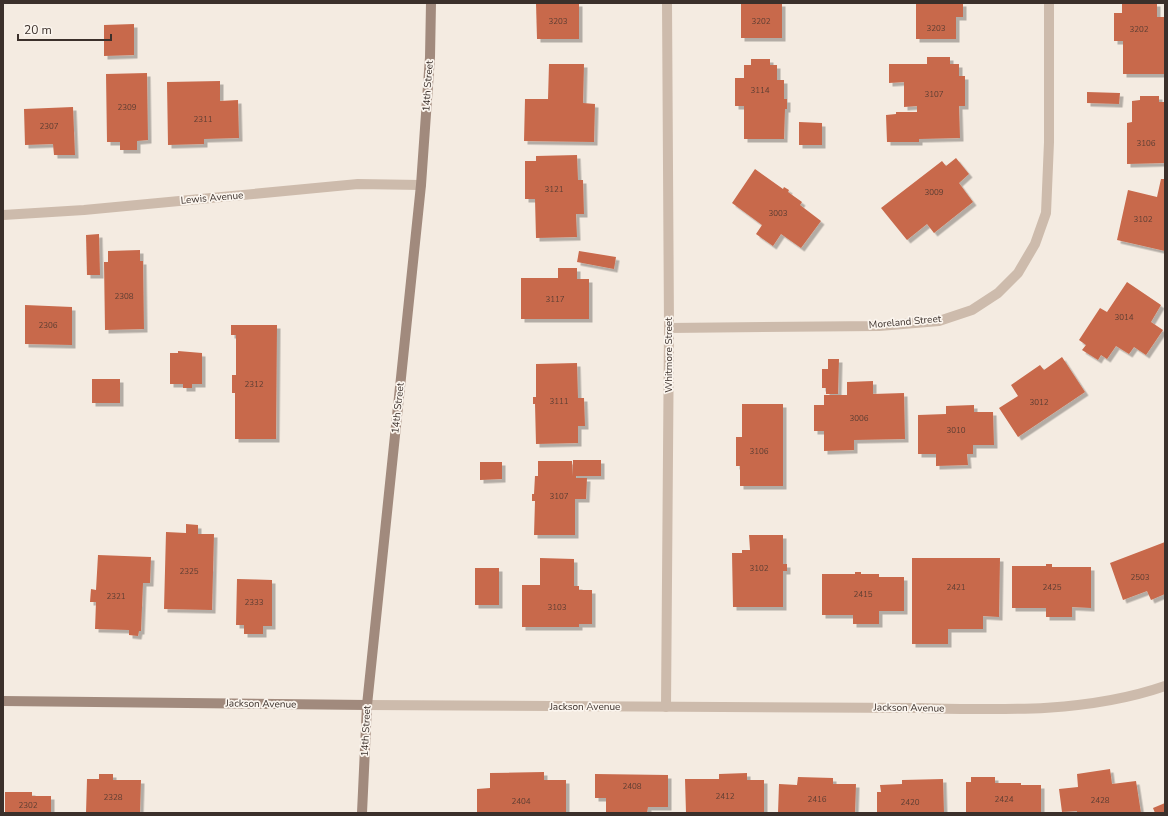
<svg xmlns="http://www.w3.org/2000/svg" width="1168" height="816" viewBox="0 0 1168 816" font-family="'Nunito Sans',sans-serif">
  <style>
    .building { fill: #c8694b; filter: url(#shadow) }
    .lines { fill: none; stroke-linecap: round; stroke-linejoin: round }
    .street { stroke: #cdbbac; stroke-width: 10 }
    .secondary { stroke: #a18a7d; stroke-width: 10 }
    .labels { text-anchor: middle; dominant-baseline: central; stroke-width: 3.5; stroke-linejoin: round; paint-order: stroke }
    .number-label { font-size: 8px; fill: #5e3e33 }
    .street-label { font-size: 10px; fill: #3b302b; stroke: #fbf5ee }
  </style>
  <defs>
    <filter id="shadow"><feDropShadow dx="3.5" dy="3.5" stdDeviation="0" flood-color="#0004"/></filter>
  </defs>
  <rect width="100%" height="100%" fill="#f4ebe1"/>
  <g class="building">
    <polygon points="536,3 579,3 579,39 537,39"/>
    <rect x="741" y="3" width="41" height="35"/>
    <polygon points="916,3 963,3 963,17 956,17 956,39 916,39"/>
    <polygon points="1122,3 1157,3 1157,17 1164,17 1164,74 1123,74 1123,41 1114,41 1114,13 1122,13"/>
    <polygon points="134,24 134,55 104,56 104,25"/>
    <polygon points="927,57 950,57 950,64 959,64 959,76 965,76 965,106 959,106 960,138 919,139 919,142 887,142 886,115 896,114 896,112 917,112 917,106 904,107 904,82 889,83 889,64 927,64"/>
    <polygon points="751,59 770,59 770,65 777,65 777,80 784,80 784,99 787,99 787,109 785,109 784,139 744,139 744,106 735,106 735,78 744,78 744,65 751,65"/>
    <polygon points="549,64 584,64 583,103 595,104 594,142 524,141 525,99 548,99"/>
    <polygon points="147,73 148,140 137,141 137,150 120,150 120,142 107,142 106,74"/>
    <polygon points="220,81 220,101 238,100 239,138 204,139 204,144 168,145 167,82"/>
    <polygon points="1087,92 1120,93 1119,104 1087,103"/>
    <polygon points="1140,96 1159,96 1159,102 1165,102 1165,163 1127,164 1127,123 1132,122 1132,101 1140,100"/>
    <polygon points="73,107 75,155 54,155 53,144 25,145 24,109"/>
    <polygon points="799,122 822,123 822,145 799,145"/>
    <polygon points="577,155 578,180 583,180 584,214 576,214 577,237 536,238 535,199 525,199 525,161 536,161 536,156"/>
    <polygon points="956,158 969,174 959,183 973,202 934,233 927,224 907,240 881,208 942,161 946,166"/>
    <polygon points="755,169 783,189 784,187 789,190 788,192 802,202 800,205 821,221 801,248 781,234 773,246 756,234 762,225 732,203"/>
    <polygon points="1161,179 1165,179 1165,251 1117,240 1128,190 1157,197"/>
    <polygon points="99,234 100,275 87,275 86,235"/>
    <polygon points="140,250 140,261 143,261 144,329 105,330 104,262 108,262 108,251"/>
    <polygon points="579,251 616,257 614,269 577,262"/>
    <polygon points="558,268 577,268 577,279 589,279 589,319 521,319 521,278 558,278"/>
    <polygon points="1127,282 1161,305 1151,322 1163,330 1146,355 1134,347 1129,354 1116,346 1107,359 1101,355 1098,360 1082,350 1086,345 1079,340 1100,308 1107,312"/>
    <polygon points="25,305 72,307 72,345 25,344"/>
    <polygon points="231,325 277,325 276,439 235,439 235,393 232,393 232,375 236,375 236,335 231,335"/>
    <polygon points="178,351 202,353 202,384 192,384 192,388 183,388 183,384 170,384 170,353 178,353"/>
    <polygon points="1062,357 1085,392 1018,437 999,408 1018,396 1011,385 1040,365 1044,370"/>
    <polygon points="828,359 839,359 838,394 826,394 826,388 822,388 822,369 828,369"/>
    <polygon points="577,363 578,398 584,398 585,426 578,426 578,443 536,444 535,404 533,404 533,397 536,397 536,364"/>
    <rect x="92" y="379" width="28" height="24"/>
    <polygon points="873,381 873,394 904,393 905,439 854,440 854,450 824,451 824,431 814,431 814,405 824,405 824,395 847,395 847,382"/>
    <polygon points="742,404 783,404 783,486 740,486 740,466 736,466 736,437 742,437"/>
    <polygon points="974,405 974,412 993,412 994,445 973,445 973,454 967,454 968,465 936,466 936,454 918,454 918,415 946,414 946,406"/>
    <polygon points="573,460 601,460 601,476 576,476 576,478 587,478 586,499 575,499 575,535 534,535 535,501 532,501 532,494 534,494 535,476 538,476 538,461 572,461 573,476"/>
    <polygon points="480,462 502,462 502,479 480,480"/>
    <polygon points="186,524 198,525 198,534 214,534 212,610 164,609 166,532 186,533"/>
    <polygon points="749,535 783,535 783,564 787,564 787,571 783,571 783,607 733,607 732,553 742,553 742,550 750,550"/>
    <polygon points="1165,542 1165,594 1151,600 1147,591 1123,600 1110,563"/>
    <polygon points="98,555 151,557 150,583 143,583 141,631 139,631 138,636 129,635 129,630 95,629 96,602 90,602 91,589 96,590"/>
    <polygon points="540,558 574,559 574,586 579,586 579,590 592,590 592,624 579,624 579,627 522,627 522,585 540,585"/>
    <polygon points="912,558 1000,558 999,617 983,616 983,629 948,629 948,644 912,644"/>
    <polygon points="1046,564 1052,564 1052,567 1091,567 1091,608 1072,607 1072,617 1046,617 1046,608 1012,608 1012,566 1046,566"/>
    <rect x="475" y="568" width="24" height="37"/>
    <polygon points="855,572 861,572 861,574 879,574 879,577 904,577 904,611 879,611 879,624 853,624 853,615 822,615 822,574 855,574"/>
    <polygon points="237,579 272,580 272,626 263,626 263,634 244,634 244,625 236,625"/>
    <polygon points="1110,769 1112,784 1136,781 1141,813 1077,813 1077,811 1062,812 1059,789 1078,787 1077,774"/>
    <polygon points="544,772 544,780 566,780 566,813 477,813 477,789 490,788 490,773"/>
    <polygon points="747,773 747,780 764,780 764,813 686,813 685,779 719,779 719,774"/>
    <polygon points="99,774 113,774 113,780 141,780 140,813 86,813 87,779 99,779"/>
    <polygon points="595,774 668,775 668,807 648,807 647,813 606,813 606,798 595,798"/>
    <polygon points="798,777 833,778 833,784 856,784 855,813 778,813 779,784 797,785"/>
    <polygon points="971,777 995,777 995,783 1021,783 1021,785 1041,785 1041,813 966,813 966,782 971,782"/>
    <polygon points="943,779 944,813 877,812 877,792 881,792 880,785 902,784 902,780"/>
    <polygon points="5,792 32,792 32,796 51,796 51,813 5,813"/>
    <polygon points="1165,803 1165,813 1155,813 1153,808"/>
  </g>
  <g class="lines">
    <g class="street">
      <polyline points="3,215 84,210 358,184 421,185"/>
      <polyline points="669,328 879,326 939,321 972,310 998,293 1018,273 1035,244 1046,213 1049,142 1049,3"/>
      <path d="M367,705L920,708C1002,710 1087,713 1165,686"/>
      <polyline points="666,707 669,328 667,3"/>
    </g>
    <g class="secondary">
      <polyline points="3,701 367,705"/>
      <polyline points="362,813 367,705 421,185 430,57 431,3"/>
    </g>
  </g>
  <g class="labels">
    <g class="number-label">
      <text x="558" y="21">3203</text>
      <text x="761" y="21">3202</text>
      <text x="936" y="28">3203</text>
      <text x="1139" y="29">3202</text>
      <text x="760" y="90">3114</text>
      <text x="934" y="94">3107</text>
      <text x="127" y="107">2309</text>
      <text x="203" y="119">2311</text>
      <text x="49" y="126">2307</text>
      <text x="1146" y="143">3106</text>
      <text x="554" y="189">3121</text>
      <text x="934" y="192">3009</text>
      <text x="778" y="213">3003</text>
      <text x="1143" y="219">3102</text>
      <text x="124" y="296">2308</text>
      <text x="555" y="299">3117</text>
      <text x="1124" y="317">3014</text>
      <text x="48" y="325">2306</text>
      <text x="254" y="384">2312</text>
      <text x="559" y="401">3111</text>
      <text x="1039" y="402">3012</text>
      <text x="859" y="418">3006</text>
      <text x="956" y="430">3010</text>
      <text x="759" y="451">3106</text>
      <text x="559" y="496">3107</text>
      <text x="759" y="568">3102</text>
      <text x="189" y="571">2325</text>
      <text x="1140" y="577">2503</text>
      <text x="956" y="587">2421</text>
      <text x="1052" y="587">2425</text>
      <text x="863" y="594">2415</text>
      <text x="116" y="596">2321</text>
      <text x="254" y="602">2333</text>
      <text x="557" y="607">3103</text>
      <text x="632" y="786">2408</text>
      <text x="725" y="796">2412</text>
      <text x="113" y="797">2328</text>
      <text x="817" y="799">2416</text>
      <text x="1004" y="799">2424</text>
      <text x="1100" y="800">2428</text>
      <text x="521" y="801">2404</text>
      <text x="910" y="802">2420</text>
      <text x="28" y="805">2302</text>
    </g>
    <g class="street-label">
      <text transform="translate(428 86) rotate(-86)">14th Street</text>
      <text transform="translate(212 198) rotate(-5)">Lewis Avenue</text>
      <text transform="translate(905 322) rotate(-5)">Moreland Street</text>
      <text transform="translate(669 355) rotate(-90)">Whitmore Street</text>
      <text transform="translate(398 408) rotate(-84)">14th Street</text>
      <text transform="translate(261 704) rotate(1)">Jackson Avenue</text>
      <text x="585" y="707">Jackson Avenue</text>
      <text transform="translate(909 708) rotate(1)">Jackson Avenue</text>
      <text transform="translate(366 731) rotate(-87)">14th Street</text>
    </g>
  </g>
  <rect width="1168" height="816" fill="none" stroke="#3b302b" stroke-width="8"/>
  <path d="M18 34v6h93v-6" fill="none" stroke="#3b302b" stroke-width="2"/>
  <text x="24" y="34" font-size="12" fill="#3b302b" stroke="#fbf5ee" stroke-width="3" paint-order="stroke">20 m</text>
</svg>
